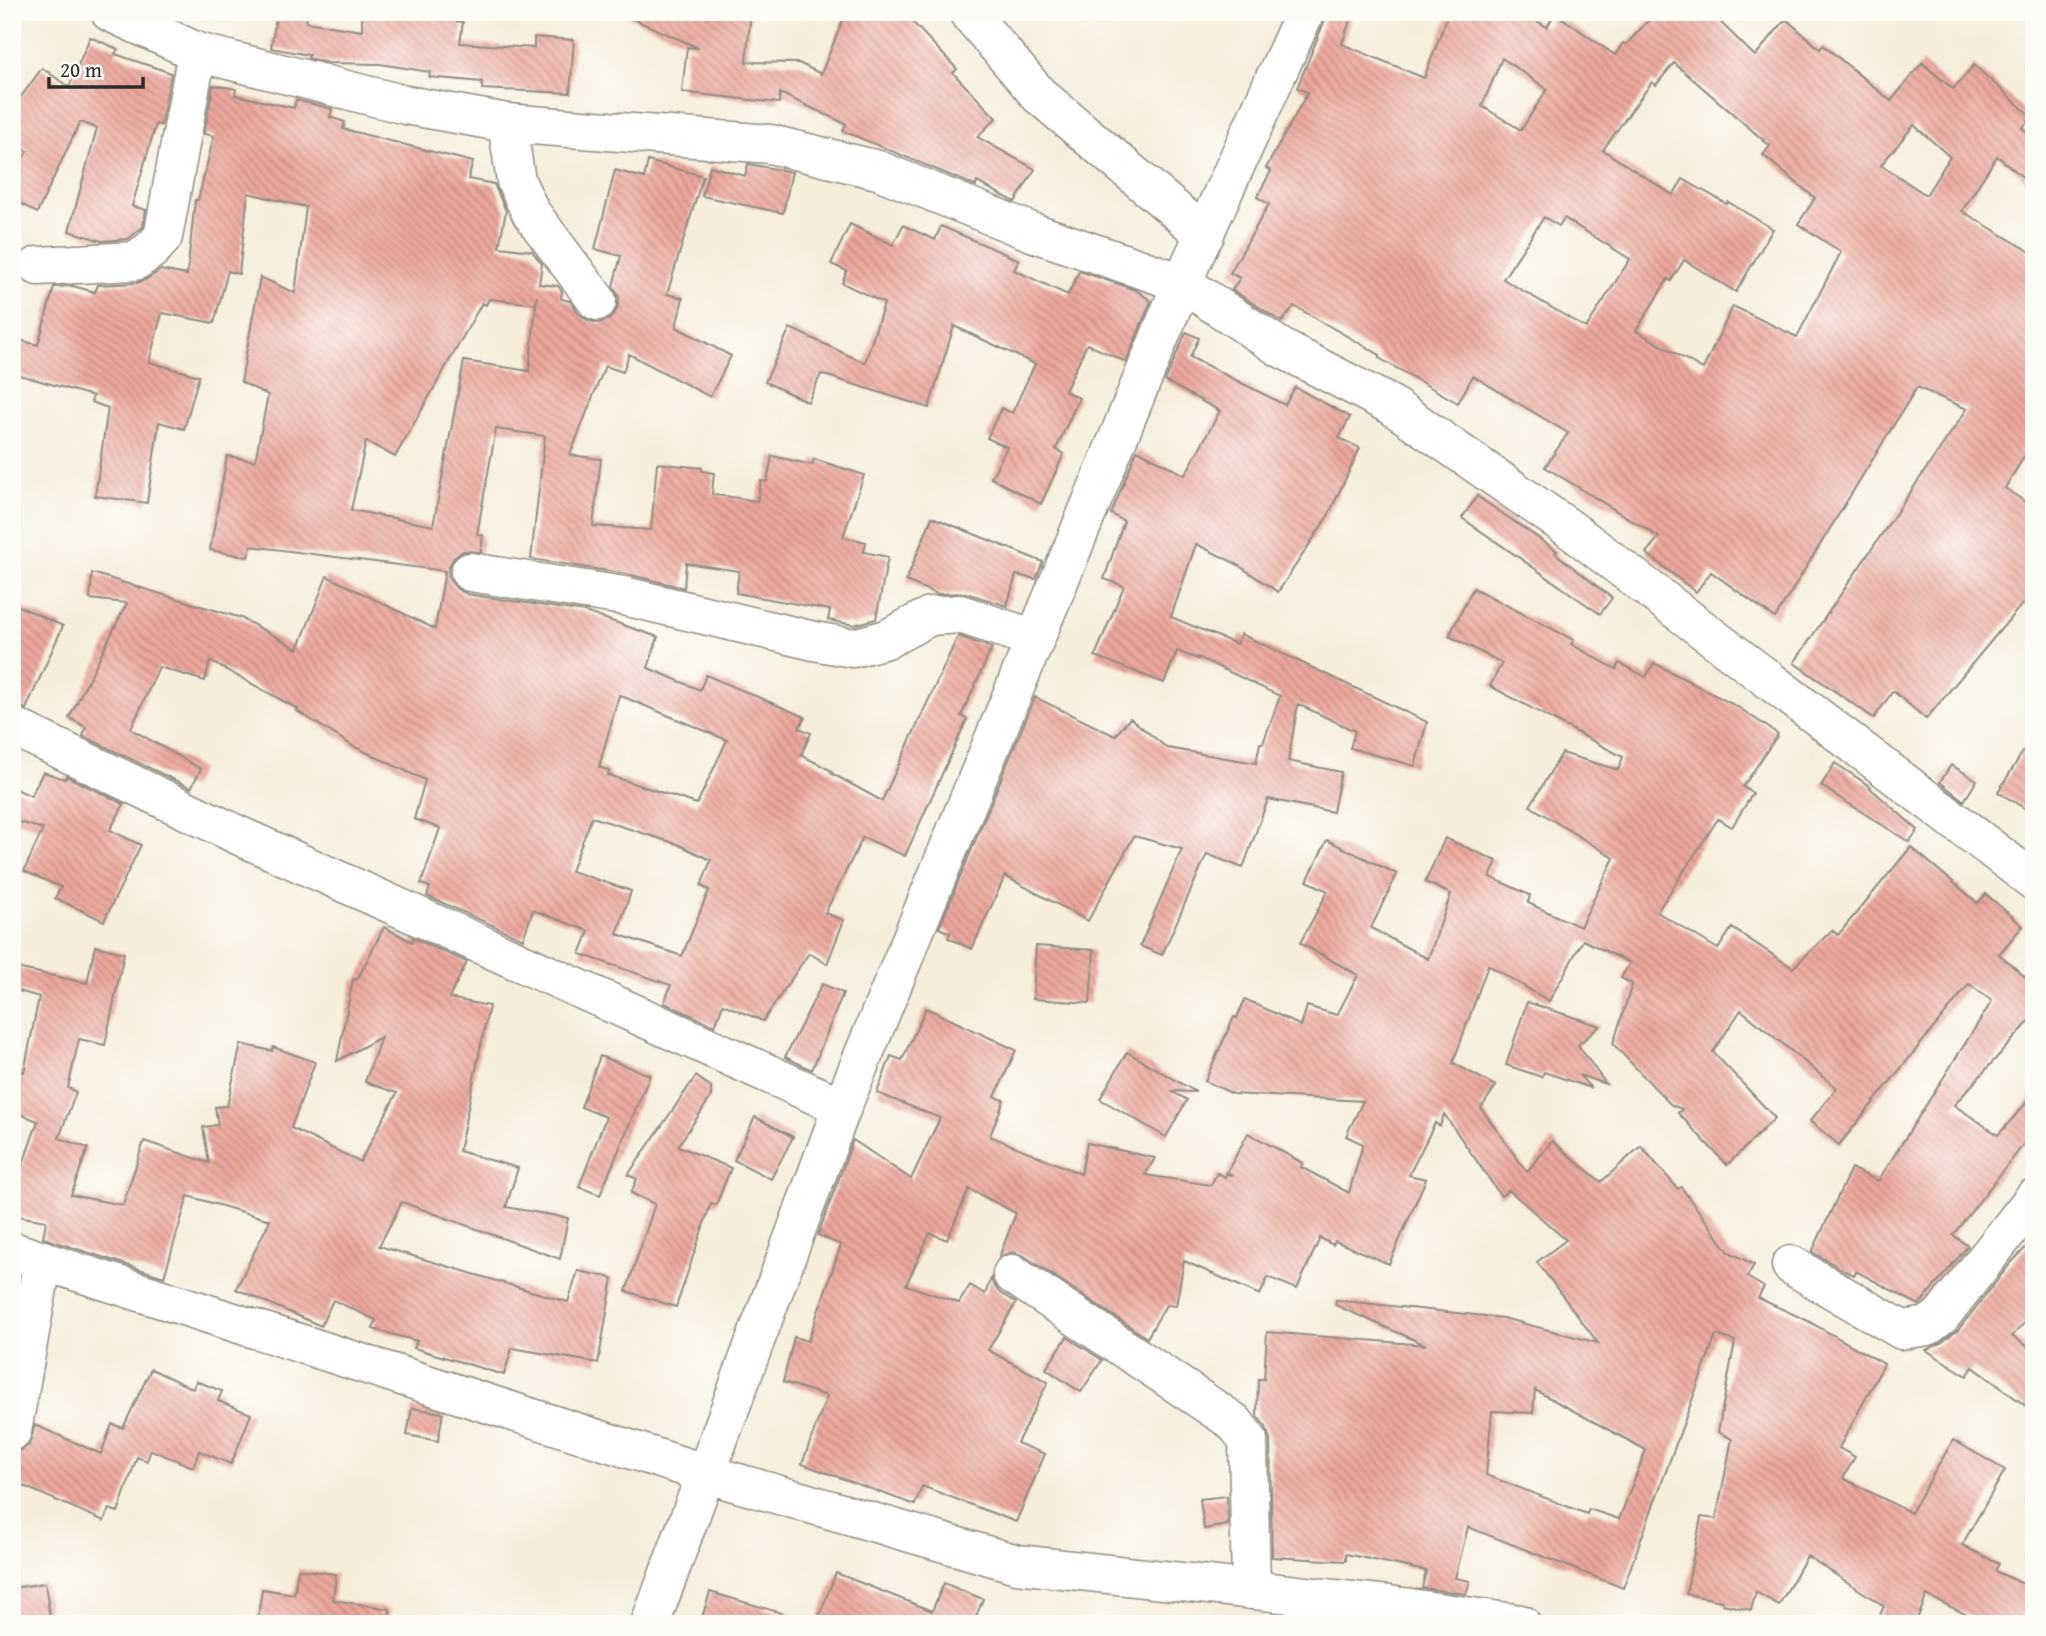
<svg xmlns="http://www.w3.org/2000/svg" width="2046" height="1636" viewBox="0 0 2046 1636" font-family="'Gentium Book Plus',serif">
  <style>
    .building { fill: url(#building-back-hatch); fill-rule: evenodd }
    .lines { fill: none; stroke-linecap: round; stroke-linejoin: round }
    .minor-casing { stroke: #908c83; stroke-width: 41 }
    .minor { stroke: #fff; stroke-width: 38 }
  </style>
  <defs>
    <pattern id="building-back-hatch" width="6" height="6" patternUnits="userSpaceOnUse" patternTransform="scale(1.75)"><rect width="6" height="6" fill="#eda79d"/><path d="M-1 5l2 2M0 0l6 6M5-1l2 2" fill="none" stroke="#c08880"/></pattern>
  </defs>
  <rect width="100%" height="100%" fill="#fdfcf7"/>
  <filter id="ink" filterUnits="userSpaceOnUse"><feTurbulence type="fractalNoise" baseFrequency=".0143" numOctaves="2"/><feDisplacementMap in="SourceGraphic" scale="14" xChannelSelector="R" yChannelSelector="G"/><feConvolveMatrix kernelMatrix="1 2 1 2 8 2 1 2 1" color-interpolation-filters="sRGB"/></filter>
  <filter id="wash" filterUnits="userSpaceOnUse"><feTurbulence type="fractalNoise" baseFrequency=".00686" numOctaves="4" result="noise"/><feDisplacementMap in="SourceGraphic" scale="28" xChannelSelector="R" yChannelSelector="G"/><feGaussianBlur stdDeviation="1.57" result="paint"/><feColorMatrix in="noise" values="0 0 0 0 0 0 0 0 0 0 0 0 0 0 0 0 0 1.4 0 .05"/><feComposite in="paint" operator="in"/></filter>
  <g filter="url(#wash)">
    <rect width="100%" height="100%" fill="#f6eedb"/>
    <g id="blocks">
      <g class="building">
        <polygon points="277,12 308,12 306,22 362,31 362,12 418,12 418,15 463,22 460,43 534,48 534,37 574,40 570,93 482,89 482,82 429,77 430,72 380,64 328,63 308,58 309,55 271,48"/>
        <polygon points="617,12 751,12 746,62 799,63 821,74 846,12 903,12 957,69 953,73 996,118 977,137 1035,169 1015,202 977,182 976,186 843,131 846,124 780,93 779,103 682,92 687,47 699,48"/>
        <path d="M1328,12H1353L1342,44L1424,78L1449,12H1522L1547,27L1555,13L1615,55L1623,43L1626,45L1656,12H1710L1755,56L1786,19L1820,49L1823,45L1891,101L1922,63L1953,89L1974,65L2032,117L2022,128L2034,137V186L1997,156L1962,211L2034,254V440L2005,488L2034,508V612L2022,604L1926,719L1893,691L1874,718L1794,663L1967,409L1917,387L1775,618L1711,572L1696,592L1646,553L1659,537L1545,467L1568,433L1473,376L1458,403L1379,358L1380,355L1294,306L1282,322L1232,290L1240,278L1230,273L1269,204L1257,197L1271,171L1266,168L1308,92L1297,88ZM1502,58L1547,89L1521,130L1482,106ZM1674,63L1770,146L1763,155L1815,198L1798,224L1841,252L1797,337L1733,306L1703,369L1636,331L1668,279L1671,281L1684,260L1736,292L1773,229L1728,202L1727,204L1683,179L1673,195L1603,150L1652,82L1656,85ZM1914,125L1950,157L1926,195L1881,165ZM1544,217L1559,226L1564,218L1630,259L1586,328L1503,279Z"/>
        <polygon points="90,37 118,49 115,54 171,73 161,125 156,124 132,206 146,210 143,227 128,239 102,241 69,231 97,128 80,122 37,213 12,198 12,178 27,151 12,140 12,109 42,68 69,87"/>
        <path d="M213,85L236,89L235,95L294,108L296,100L332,109L330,117L345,122L343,129L473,162L468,179L494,184L506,211L499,247L532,251L542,264L539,284L558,286L562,291L561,299L570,301L579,314L589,321L599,323L610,319L617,309L619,298L613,286L621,256L595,249L615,170L644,178L648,161L703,176L667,294L683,298L676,327L731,356L710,397L629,354L623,372L605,366L570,455L601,459L593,526L651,530L657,463L702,468V471L714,473L712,494L757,501L761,481L767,482L772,456L812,465L814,459L864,475L843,537L866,542L864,552L888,557L876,619L854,625L828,620L830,610L736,593L739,571L686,563L684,588L627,574L531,559L545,436L496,429L477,534L483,535L481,552L463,551L453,559L448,569L449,579L457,589L467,594L585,612L658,637L648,668L700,690L706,675L805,717L799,728L811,733L801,755L832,771L831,773L882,801L958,636L992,648L961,716L967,719L905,856L863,837L825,913L844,920L827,964L809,953L763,1021L723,1004L715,1026L664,1003L671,985L580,954L589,931L533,910L523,939L427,896L430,887L421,884L440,828L414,819L425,780L353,746L297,711L298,709L210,661L205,681L159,667L131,729L201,769L191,788L83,736L86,727L69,718L127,603L90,599L92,573L241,618L298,649L327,576L435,629L445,571L251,546L248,557L210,550L227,456L255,461L268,395L241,382L260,277L295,293L306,207L248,193L239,274L228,271L214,323L162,313L149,362L199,376L184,429L159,422L147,503L95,496L108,408L91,402L93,396L12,373V338L38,345L54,287L73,286L95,292L98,285L137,283L147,279L161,270L187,275L195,200H198L214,136L204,134ZM537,296L529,371L464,361L433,526L351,510L366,441L395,457L482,303L486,305L489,299L536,304ZM619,695L727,740L697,804L608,775L609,771L599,767ZM592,817L677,844L711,860L701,886L709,890L682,956L617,934L631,891L571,871Z"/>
        <polygon points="748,164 792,172 783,213 702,196 710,166 745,176"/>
        <polygon points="850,224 893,245 903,225 935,240 941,226 1019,260 1014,270 1068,295 1079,271 1136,290 1151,301 1126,362 1087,344 1065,391 1079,398 1056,449 1064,454 1041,504 991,478 1007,447 987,438 1001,408 1012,413 1035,364 954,326 929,408 821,374 808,402 765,382 790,328 865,363 884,303 842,283 847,271 831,264"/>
        <polygon points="1186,332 1199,338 1190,357 1285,405 1295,387 1350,417 1339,438 1360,448 1328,516 1278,592 1235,563 1196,544 1171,617 1236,644 1241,634 1427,722 1415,766 1350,748 1355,731 1298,704 1288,761 1341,772 1333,812 1268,799 1243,868 1207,854 1162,955 1140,946 1182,849 1134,836 1088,921 1005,876 972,949 948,938 950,933 939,928 1035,697 1115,736 1130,718 1167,748 1256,763 1260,743 1263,743 1280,696 1198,657 1198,659 1177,651 1164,683 1095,656 1124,586 1104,579 1124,521 1111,514 1137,450 1185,475 1220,411 1165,381"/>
        <polygon points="1477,496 1557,551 1555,553 1612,598 1600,614 1462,518"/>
        <polygon points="932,517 1043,562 1036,579 1016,575 1007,606 966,593 937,594 906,581"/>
        <path d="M1473,588L1574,640L1571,644L1616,669L1619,663L1646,677L1654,663L1738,707L1778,734L1743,787L1753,793L1732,827L1718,819L1657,912L1718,949L1732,928L1793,968L1832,930L1838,935L1911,847L1978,903L1986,894L2023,926L1999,954L2034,985V1016L1954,1105L1998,1135L2034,1094V1131L1953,1235L1968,1246L1919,1305L1856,1271L1854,1275L1845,1271L1812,1252L1851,1168L1878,1181L1992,1001L1969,984L1839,1145L1810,1121L1837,1088L1741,1010L1713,1052L1775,1118L1727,1165L1678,1113L1682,1109L1671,1105L1613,1044L1632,984L1621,978L1630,963L1583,940L1549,1001L1488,965L1453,1063L1496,1086L1481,1108L1527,1172L1552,1141L1601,1182L1641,1146L1678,1189L1681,1187L1729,1252L1754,1265L1747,1277L1764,1287L1758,1298L1806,1320L1884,1364L1839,1448L1855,1457L1843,1478L1911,1513L1953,1440L2005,1470L1962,1545L1999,1564L1995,1571L2034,1589V1624H1985L1927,1595L1915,1624H1876L1884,1606L1807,1556L1779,1605L1756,1592L1751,1610L1722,1604V1601L1686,1594L1701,1517L1716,1519L1732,1439L1718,1432L1735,1341L1716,1335L1623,1588L1468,1527L1455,1578L1470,1581L1466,1594L1422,1588L1426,1571L1346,1554V1561L1272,1557L1270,1440L1266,1427L1257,1416L1258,1379H1264L1267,1332L1426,1345L1335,1305L1336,1300L1503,1318L1598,1343L1537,1262L1566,1240L1509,1190L1501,1196L1444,1114L1440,1126L1435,1123L1409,1175L1426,1179L1389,1264L1335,1241L1333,1245L1320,1238L1297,1289L1268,1277L1260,1295L1184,1261L1176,1306L1166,1305L1147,1338L1024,1256L1013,1252L999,1257L1016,1213L969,1189L947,1240L930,1233L906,1285L959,1303L970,1285L985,1294L991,1278L993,1284L999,1292L1016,1303L988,1350L1048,1382L1017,1443L1045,1454L1016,1522L922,1486L915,1505L802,1464L827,1396L783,1382L794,1337L808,1341L841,1245L818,1235L853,1140L911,1179L940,1118L877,1093L891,1056L902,1060L926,1008L1016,1050L995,1097L1004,1100L990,1136L1081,1174L1087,1143L1155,1158L1145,1175L1211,1185L1217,1173L1225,1177L1226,1174L1232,1175L1227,1172L1248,1133L1303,1163L1301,1167L1349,1193L1363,1144L1346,1136L1363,1101L1233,1094L1205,1081L1234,1017L1237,1018L1245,999L1301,1026L1307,1006L1337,1015L1358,975L1300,943L1328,891L1307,881L1327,840L1397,874L1371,928L1428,959L1451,894L1425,882L1445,838L1497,861L1490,877L1530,895L1528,903L1580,927L1614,858L1530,806L1562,753L1618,770L1623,757L1490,686L1502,663L1449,636ZM1535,1390L1646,1450L1619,1519L1589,1509L1587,1514L1486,1475L1492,1411L1533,1413Z"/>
        <polygon points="12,603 63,626 26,709 12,704"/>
        <polygon points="2034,734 2034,814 1998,792"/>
        <polygon points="1835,763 1871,787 1870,788 1918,830 1909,842 1821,786"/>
        <polygon points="1951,765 1977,780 1964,801 1940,782"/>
        <polygon points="43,772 65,779 66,776 124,804 110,830 141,845 104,921 55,898 61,887 24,871 43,829 12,820 12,787 31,796"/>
        <polygon points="384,927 412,942 413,938 467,962 449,998 489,1006 459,1151 518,1168 506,1207 568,1218 560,1259 402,1202 379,1246 568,1302 578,1271 613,1278 598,1363 512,1348 504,1375 414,1348 417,1341 373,1329 376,1320 333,1300 321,1326 236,1289 270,1220 188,1196 164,1277 43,1238 46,1221 12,1215 12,1195 38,1121 12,1111 12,1068 24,1072 39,997 12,989 12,967 87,983 95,946 124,953 105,1045 79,1039 68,1088 76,1092 59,1138 88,1148 71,1195 123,1205 144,1141 209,1163 203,1127 218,1125 215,1107 227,1106 241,1044 272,1051 273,1047 315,1062 291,1128 360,1162 397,1093 365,1082 381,1037 337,1061 353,979 357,980"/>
        <polygon points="1036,946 1094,950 1090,1003 1033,999"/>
        <polygon points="822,984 843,993 812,1070 785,1057"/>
        <polygon points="1527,1002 1600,1026 1578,1045 1606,1084 1579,1075 1591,1088 1544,1072 1542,1077 1506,1065"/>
        <polygon points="1127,1052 1196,1092 1171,1091 1187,1100 1166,1137 1100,1099"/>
        <polygon points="600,1056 650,1075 600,1195 579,1187 606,1117 581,1107"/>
        <polygon points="696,1076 711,1087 711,1097 678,1146 731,1168 716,1205 711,1203 676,1307 626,1291 655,1204 631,1193 637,1179 628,1175"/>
        <polygon points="755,1117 793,1137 771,1179 734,1160"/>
        <polygon points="2034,1239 2034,1313 2012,1336 2034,1351 2034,1412 1973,1367 1967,1376 1926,1350 1941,1343 1958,1330 2010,1264"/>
        <polygon points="1067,1337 1102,1360 1081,1392 1046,1369"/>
        <polygon points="151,1369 193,1389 196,1381 222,1391 218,1401 251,1414 231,1464 199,1451 193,1467 151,1450 147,1461 137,1457 118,1512 109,1509 104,1521 12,1481 12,1466 18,1452 29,1445 35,1425 101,1454 112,1424 123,1428"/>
        <polygon points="412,1408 443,1413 438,1441 407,1435"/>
        <polygon points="1227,1496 1228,1525 1204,1529 1200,1499"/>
        <polygon points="298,1569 336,1574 333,1600 390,1609 389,1624 301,1624 258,1617 262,1589 294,1594"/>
        <polygon points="836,1573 932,1611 944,1583 983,1599 973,1624 816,1624"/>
        <polygon points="45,1583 51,1624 12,1624 12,1588"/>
        <polygon points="710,1592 795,1617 794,1624 700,1624"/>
      </g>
    </g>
  </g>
  <g filter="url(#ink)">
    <use href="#blocks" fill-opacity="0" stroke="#908c83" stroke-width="2"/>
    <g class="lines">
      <g class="minor-casing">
        <g id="minor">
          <polyline points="110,12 197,52 406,105 507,123 770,144 878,170 1032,232 1182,283 1281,348 1391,405 1570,529 2034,881"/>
          <polyline points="968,12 1039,95 1205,235"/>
          <polyline points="507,123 516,181 531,213 597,301"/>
          <polyline points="38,266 135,261 151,250 163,237 197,52"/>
          <polyline points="470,572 624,596 814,641 853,648 887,639 930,616 960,614 1035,639"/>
          <polyline points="12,726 240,836 842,1107"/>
          <polyline points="12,1251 707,1474 1017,1564 1389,1605 1521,1624"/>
          <polyline points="1791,1265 1902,1330 1928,1326 1941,1316 2034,1198"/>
          <polyline points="1012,1274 1234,1422 1248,1440 1251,1590"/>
          <polyline points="12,1431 43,1260"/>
          <polyline points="650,1624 842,1107 1182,283 1305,12"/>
        </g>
      </g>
      <use href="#minor" class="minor"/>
    </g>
  </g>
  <rect width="2046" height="1636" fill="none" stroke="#fdfcf7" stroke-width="42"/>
  <path d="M49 77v10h94v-10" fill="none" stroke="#2b2b2b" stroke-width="3.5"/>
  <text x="60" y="77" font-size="21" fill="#2b2b2b" stroke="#fdfcf7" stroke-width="5" paint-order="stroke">20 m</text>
</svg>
